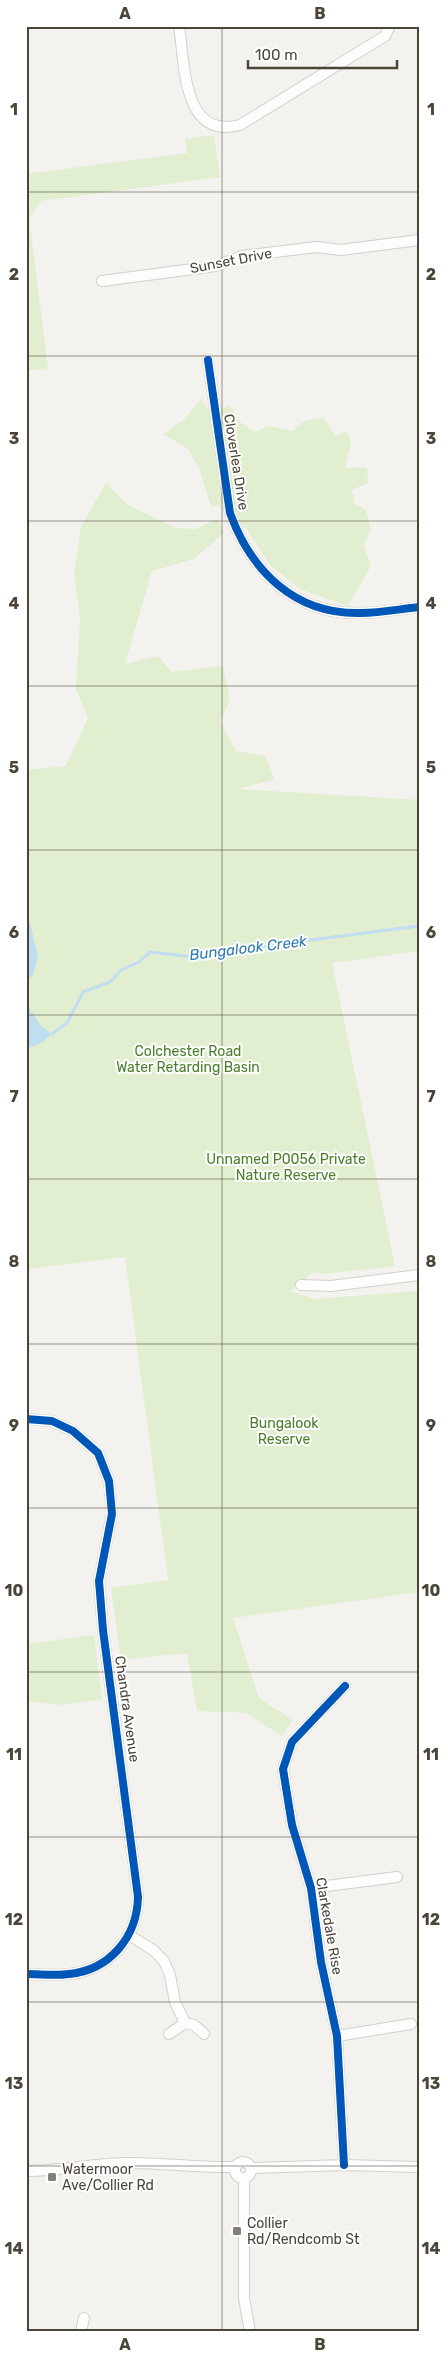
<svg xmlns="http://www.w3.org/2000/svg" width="445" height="2358" viewBox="0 0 445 2358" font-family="Rubik,sans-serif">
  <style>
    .green { fill: #e1eecf }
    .water { fill: #c0ddf1 }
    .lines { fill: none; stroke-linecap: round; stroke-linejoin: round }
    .stream { stroke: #c0ddf1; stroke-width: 3 }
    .minor-casing { stroke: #d2d0cb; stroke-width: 12 }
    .minor { stroke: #fdfdfc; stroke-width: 10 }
    .cycleway-casing { stroke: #fff; stroke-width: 11 }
    .cycleway { stroke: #0057b8; stroke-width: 8 }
    .grid { fill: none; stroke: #4b4439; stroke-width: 1; stroke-opacity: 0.55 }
    .poi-dot { fill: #868178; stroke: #fff; stroke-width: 2 }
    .labels { text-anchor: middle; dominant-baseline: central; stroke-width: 4; stroke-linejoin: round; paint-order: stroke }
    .street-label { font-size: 14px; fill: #4b4439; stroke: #fff }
    .park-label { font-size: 14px; fill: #4a7f2a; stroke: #fff }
    .poi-label { font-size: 14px; fill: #4b4439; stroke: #fff; text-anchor: start }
    .water-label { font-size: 15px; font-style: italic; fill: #2e7ab2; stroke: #fff }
    .neatline { fill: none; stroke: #4b4439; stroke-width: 2 }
    .grid-label { font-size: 16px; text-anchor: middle; font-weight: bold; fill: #4b4439 }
  </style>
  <rect width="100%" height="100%" fill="#f4f2ee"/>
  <g class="green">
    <polygon points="214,135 220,177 41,201 29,218 48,368 26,371 26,174 187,153 185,139"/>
    <polygon points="201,399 212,414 230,405 241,423 255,432 269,426 292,431 305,421 324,417 335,436 347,431 351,443 345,467 367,468 368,483 352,490 355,504 366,510 371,529 364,546 371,566 348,606 300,589 270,565 246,528 238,521 231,502 211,507 199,467 187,448 163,434 184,419"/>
    <polygon points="106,483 128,505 176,528 195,529 218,519 224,533 194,559 152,571 125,664 158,656 172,672 223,666 230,700 220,722 236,751 266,756 274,780 237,789 419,800 419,951 332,963 395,1266 324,1274 314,1272 290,1291 314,1299 419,1291 419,1592 233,1618 259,1698 293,1720 282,1736 246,1713 197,1711 187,1653 121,1660 111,1588 168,1580 125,1257 26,1269 26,770 66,766 88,718 76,689 80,619 74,575 81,527"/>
    <polygon points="94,1635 102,1699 60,1705 26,1701 26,1644"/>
  </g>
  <g class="water">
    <polygon points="26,917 30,923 38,957 33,976 26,978"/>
    <polygon points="26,1008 29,1008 41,1026 52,1034 43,1042 26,1049"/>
  </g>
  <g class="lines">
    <polyline class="stream" points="52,1034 67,1023 83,992 110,982 121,970 139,962 150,952 186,956 419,926"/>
    <g class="minor-casing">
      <g id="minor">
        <path d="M179,26C185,64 182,140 240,125L385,36L390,26"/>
        <polyline points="102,281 216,266 242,256 317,247 341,250 419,240"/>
        <path d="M208,360L230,513C251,571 295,615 361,613C380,613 400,609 419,607"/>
        <polyline points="301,1285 331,1286 419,1275"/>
        <path d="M26,1419L52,1421L73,1431L98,1453L109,1481L112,1514L99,1581L103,1630L138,1897C137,1937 110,1970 69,1974C56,1976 40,1974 26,1974"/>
        <polyline points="311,1888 397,1877"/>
        <polyline points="129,1935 153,1950 164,1961 170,1975 175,2002 185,2023"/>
        <polyline points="169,2034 185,2023 194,2025 204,2034"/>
        <polyline points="337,2036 411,2024"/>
        <circle cx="243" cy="2170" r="8"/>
        <polyline points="344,2165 337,2036 321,1962 311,1888 292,1825 283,1769 292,1742 345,1686"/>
        <polyline points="251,2168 344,2165 419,2167"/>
        <path d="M26,2171C59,2171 90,2164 123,2163C160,2162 197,2168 235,2167"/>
        <polyline points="244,2178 244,2298 250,2332"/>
        <polyline points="81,2332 84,2318"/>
      </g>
    </g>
    <use href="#minor" class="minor"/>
    <g class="cycleway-casing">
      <g id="cycleway">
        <path d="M208,360L230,513C251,571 295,615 361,613C380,613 400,609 419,607"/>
        <path d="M26,1419L52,1421L73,1431L98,1453L109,1481L112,1514L99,1581L103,1630L138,1897C137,1937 110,1970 69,1974C56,1976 40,1974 26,1974"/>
        <polyline points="344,2165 337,2036 321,1962 311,1888 292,1825 283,1769 292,1742 345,1686"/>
      </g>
    </g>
    <use href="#cycleway" class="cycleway"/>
  </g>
  <path class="grid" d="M222,26V2332M26,192H419M26,356H419M26,521H419M26,686H419M26,850H419M26,1015H419M26,1179H419M26,1344H419M26,1508H419M26,1672H419M26,1837H419M26,2002H419M26,2166H419"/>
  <g class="poi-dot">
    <rect x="47" y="2172" width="10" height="10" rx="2.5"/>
    <rect x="232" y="2226" width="10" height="10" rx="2.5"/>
  </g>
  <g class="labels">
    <g class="street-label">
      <text transform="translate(231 261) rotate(-11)">Sunset Drive</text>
      <text transform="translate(236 462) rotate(81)">Cloverlea Drive</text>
      <text transform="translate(127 1709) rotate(82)">Chandra Avenue</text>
      <text transform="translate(329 1926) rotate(80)">Clarkedale Rise</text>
    </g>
    <g class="park-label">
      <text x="188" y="1051">Colchester Road<tspan x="188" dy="16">Water Retarding Basin</tspan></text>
      <text x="286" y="1159">Unnamed P0056 Private<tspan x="286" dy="16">Nature Reserve</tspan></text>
      <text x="284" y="1423">Bungalook<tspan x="284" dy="16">Reserve</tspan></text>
    </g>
    <g class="poi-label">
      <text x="62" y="2169">Watermoor<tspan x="62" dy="16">Ave/Collier Rd</tspan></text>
      <text x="247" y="2223">Collier<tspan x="247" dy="16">Rd/Rendcomb St</tspan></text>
    </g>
    <g class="water-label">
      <text transform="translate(248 948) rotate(-7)">Bungalook Creek</text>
    </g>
  </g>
  <rect width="445" height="2358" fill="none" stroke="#ffffff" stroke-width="55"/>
  <path d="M248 60v8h149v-8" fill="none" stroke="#4b4439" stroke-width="2.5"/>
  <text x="255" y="60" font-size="15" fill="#4b4439" stroke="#ffffff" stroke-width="4" paint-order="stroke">100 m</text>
  <rect x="28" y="28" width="390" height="2302" class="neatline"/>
  <g class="grid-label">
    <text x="125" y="19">A</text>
    <text x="320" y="19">B</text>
    <text x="14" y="115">1</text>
    <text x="431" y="115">1</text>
    <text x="14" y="280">2</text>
    <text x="431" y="280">2</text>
    <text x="14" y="444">3</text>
    <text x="431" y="444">3</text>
    <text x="14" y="609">4</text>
    <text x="431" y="609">4</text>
    <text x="14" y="773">5</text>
    <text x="431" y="773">5</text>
    <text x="14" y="938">6</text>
    <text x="431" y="938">6</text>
    <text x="14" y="1102">7</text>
    <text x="431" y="1102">7</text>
    <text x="14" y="1267">8</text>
    <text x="431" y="1267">8</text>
    <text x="14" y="1431">9</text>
    <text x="431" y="1431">9</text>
    <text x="14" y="1596">10</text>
    <text x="431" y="1596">10</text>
    <text x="14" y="1760">11</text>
    <text x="431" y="1760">11</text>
    <text x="14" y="1925">12</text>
    <text x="431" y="1925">12</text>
    <text x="14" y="2089">13</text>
    <text x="431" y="2089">13</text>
    <text x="14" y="2254">14</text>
    <text x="431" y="2254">14</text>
    <text x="125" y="2350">A</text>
    <text x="320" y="2350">B</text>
  </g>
</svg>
